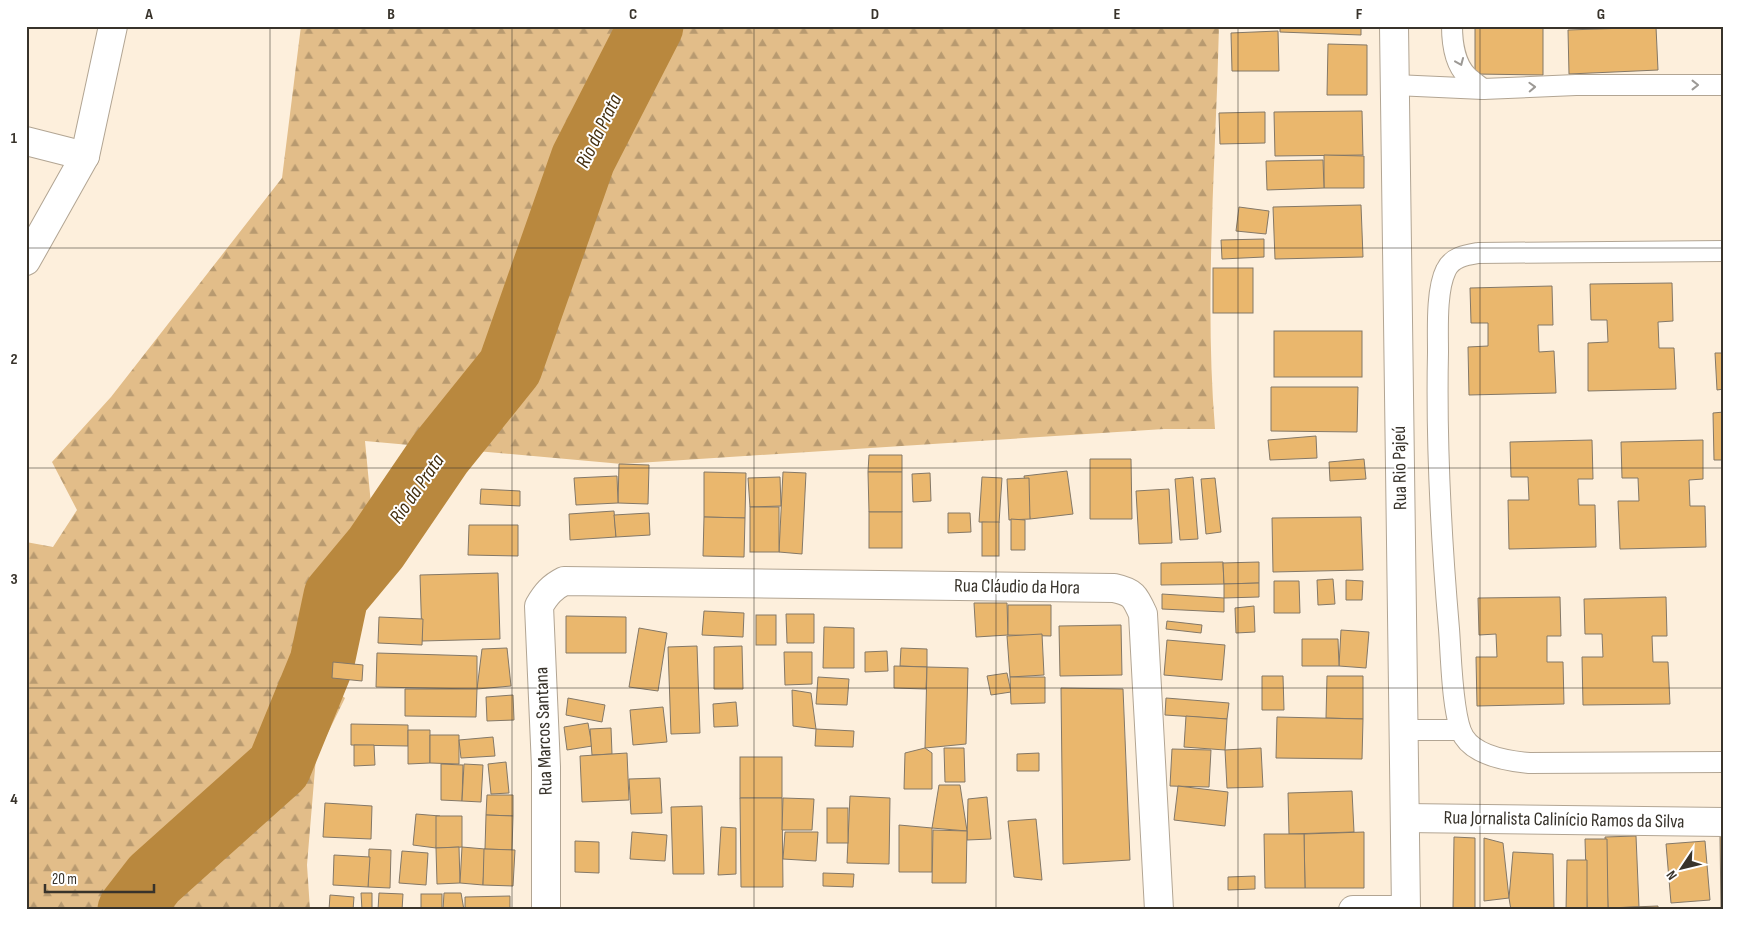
<svg xmlns="http://www.w3.org/2000/svg" width="1750" height="936" viewBox="0 0 1750 936" font-family="'Sofia Sans Condensed',sans-serif">
  <style>
    .forest { fill: url(#forest-firs) }
    .lines { fill: none; stroke-linecap: round; stroke-linejoin: round }
    .river { stroke: #b9883e; stroke-width: 65 }
    .building { fill: #eab76d; stroke: #847867 }
    .service-casing { stroke: #b2a593; stroke-width: 22 }
    .minor-casing { stroke: #b2a593; stroke-width: 30 }
    .service { stroke: #fff; stroke-width: 20 }
    .minor { stroke: #fff; stroke-width: 28 }
    .oneway { stroke: #9c9995 }
    .grid { fill: none; stroke: #38332b; stroke-width: 1; stroke-opacity: 0.55 }
    .labels { text-anchor: middle; dominant-baseline: central; stroke-width: 4; stroke-linejoin: round; paint-order: stroke }
    .street-label { font-size: 19px; fill: #38332b; stroke: #fff }
    .water-label { font-size: 20px; font-style: italic; fill: #442f0f; stroke: #fff }
    .neatline { fill: none; stroke: #38332b; stroke-width: 2 }
    .grid-label { font-size: 16px; text-anchor: middle; font-weight: bold; fill: #38332b }
  </style>
  <defs>
    <pattern id="forest-firs" width="22" height="20" patternUnits="userSpaceOnUse" patternTransform="scale(1.25)"><rect width="22" height="20" fill="#e2bd89"/><path d="M5 1l3.5 6h-7zM16 11l3.5 6h-7z" fill="#b89a70"/></pattern>
  </defs>
  <rect width="100%" height="100%" fill="#fdefdc"/>
  <path class="forest" d="M301,26H1219C1216,160 1204,295 1215,429H1164L622,464L365,441L372,515L327,562L296,661L345,698L316,757L307,865L310,910H26V542L53,547L77,510L52,462L111,397L282,178Z"/>
  <g class="lines">
    <polyline class="river" points="130,910 154,879 279,767 322,662 336,596 376,548 440,454 510,367 583,159 651,26"/>
  </g>
  <g class="building">
    <polygon points="1280,26 1361,26 1361,35 1280,32"/>
    <polygon points="1475,26 1543,26 1543,75 1475,74"/>
    <polygon points="1656,27 1658,70 1569,74 1568,30"/>
    <polygon points="1278,31 1279,71 1232,71 1231,33"/>
    <polygon points="1328,44 1367,45 1367,95 1327,95"/>
    <polygon points="1362,111 1363,155 1275,156 1274,112"/>
    <polygon points="1265,112 1265,143 1220,144 1219,113"/>
    <polygon points="1324,155 1364,156 1364,188 1324,188"/>
    <polygon points="1323,160 1324,188 1267,190 1266,161"/>
    <polygon points="1361,205 1363,257 1275,259 1273,207"/>
    <polygon points="1239,207 1269,211 1266,234 1236,231"/>
    <polygon points="1264,239 1264,257 1222,259 1221,240"/>
    <rect x="1213" y="268" width="40" height="45"/>
    <polygon points="1672,283 1673,321 1658,322 1659,348 1674,348 1676,389 1588,391 1588,343 1608,342 1607,320 1591,320 1590,284"/>
    <polygon points="1552,286 1553,325 1538,325 1539,352 1554,351 1556,393 1469,395 1468,347 1488,346 1488,323 1471,323 1470,288"/>
    <rect x="1274" y="331" width="88" height="46"/>
    <polygon points="1715,353 1724,353 1724,389 1717,390"/>
    <polygon points="1271,387 1358,387 1357,432 1271,431"/>
    <polygon points="1724,412 1724,460 1714,460 1713,413"/>
    <polygon points="1316,436 1317,458 1270,460 1268,440"/>
    <polygon points="1592,440 1593,479 1578,479 1579,505 1595,505 1596,547 1509,549 1508,500 1529,500 1528,477 1511,477 1510,442"/>
    <polygon points="1703,440 1703,479 1689,480 1690,506 1705,506 1706,547 1620,549 1618,501 1639,501 1638,478 1622,478 1621,442"/>
    <polygon points="869,455 902,455 902,472 868,472"/>
    <polygon points="1090,459 1131,459 1132,519 1090,519"/>
    <polygon points="1364,459 1366,479 1330,481 1329,462"/>
    <polygon points="619,464 649,465 648,504 618,503"/>
    <polygon points="1067,471 1073,514 1030,519 1024,476"/>
    <polygon points="704,472 746,473 745,518 704,517"/>
    <polygon points="783,472 806,473 802,554 779,552"/>
    <polygon points="868,472 902,472 902,512 869,512"/>
    <polygon points="930,473 931,501 913,502 912,474"/>
    <polygon points="617,476 618,503 576,505 574,478"/>
    <polygon points="780,477 781,506 750,507 748,478"/>
    <polygon points="982,477 1002,478 999,523 979,522"/>
    <polygon points="1193,477 1198,539 1180,540 1175,479"/>
    <polygon points="1029,478 1030,519 1009,520 1007,479"/>
    <polygon points="1215,478 1221,532 1206,534 1201,479"/>
    <polygon points="481,489 520,491 520,506 480,504"/>
    <polygon points="1169,489 1172,543 1139,544 1136,491"/>
    <rect x="750" y="507" width="29" height="45"/>
    <polygon points="614,511 616,537 570,540 569,514"/>
    <rect x="869" y="512" width="33" height="36"/>
    <polygon points="649,513 650,535 616,537 614,515"/>
    <polygon points="948,513 970,513 971,532 948,533"/>
    <polygon points="704,517 745,518 744,557 703,556"/>
    <polygon points="1361,517 1363,570 1273,572 1272,518"/>
    <polygon points="1011,519 1025,520 1025,550 1011,550"/>
    <rect x="982" y="522" width="17" height="34"/>
    <polygon points="469,525 518,525 518,556 468,555"/>
    <polygon points="1223,562 1224,584 1161,585 1161,563"/>
    <polygon points="1259,562 1259,583 1224,584 1223,563"/>
    <polygon points="498,573 500,639 422,641 420,575"/>
    <polygon points="1333,579 1335,604 1318,605 1317,580"/>
    <polygon points="1346,580 1363,581 1362,600 1346,600"/>
    <polygon points="1274,581 1299,581 1300,613 1274,613"/>
    <polygon points="1259,583 1259,597 1224,598 1224,584"/>
    <polygon points="1162,594 1224,598 1224,612 1162,609"/>
    <polygon points="1560,597 1561,636 1547,636 1547,662 1563,662 1564,704 1477,706 1476,657 1497,657 1496,634 1479,635 1478,598"/>
    <polygon points="1666,597 1667,636 1652,636 1653,662 1668,662 1670,704 1583,705 1582,657 1603,657 1602,634 1585,634 1584,599"/>
    <polygon points="974,603 1007,603 1008,635 976,637"/>
    <polygon points="1008,605 1051,605 1051,636 1008,635"/>
    <polygon points="1254,606 1255,632 1236,633 1235,608"/>
    <polygon points="704,611 744,613 743,637 702,635"/>
    <polygon points="786,614 814,614 814,643 787,643"/>
    <rect x="756" y="615" width="20" height="30"/>
    <polygon points="566,616 626,617 626,653 566,653"/>
    <polygon points="379,617 423,619 422,645 378,643"/>
    <polygon points="1167,621 1202,625 1201,633 1166,629"/>
    <polygon points="1121,625 1122,675 1060,676 1059,626"/>
    <polygon points="824,627 854,628 854,668 823,668"/>
    <polygon points="639,628 667,633 658,691 629,687"/>
    <polygon points="1341,630 1369,632 1366,668 1339,666"/>
    <polygon points="1042,634 1044,675 1010,677 1007,636"/>
    <polygon points="1302,639 1338,639 1339,666 1302,666"/>
    <polygon points="1167,640 1225,645 1222,680 1164,675"/>
    <polygon points="697,646 700,733 671,734 668,647"/>
    <polygon points="742,646 743,689 714,689 714,647"/>
    <polygon points="507,648 511,686 477,689 482,649"/>
    <polygon points="901,648 927,649 927,667 900,666"/>
    <polygon points="887,651 888,671 865,672 865,652"/>
    <polygon points="784,652 812,652 812,684 785,685"/>
    <polygon points="377,653 477,656 477,689 376,687"/>
    <polygon points="333,662 363,665 362,681 332,678"/>
    <polygon points="894,666 927,667 926,689 894,688"/>
    <polygon points="927,667 968,668 966,744 925,748"/>
    <polygon points="1007,673 1011,692 991,695 987,676"/>
    <polygon points="1262,676 1283,676 1284,710 1262,710"/>
    <polygon points="1327,676 1363,676 1363,719 1326,718"/>
    <polygon points="818,677 849,679 847,705 816,704"/>
    <polygon points="1010,677 1045,677 1045,703 1011,704"/>
    <polygon points="1061,688 1123,689 1130,860 1063,864"/>
    <polygon points="405,689 477,689 476,717 405,716"/>
    <polygon points="792,690 811,693 816,729 793,726"/>
    <polygon points="513,695 514,720 487,721 486,697"/>
    <polygon points="568,698 605,705 602,722 566,715"/>
    <polygon points="1166,698 1229,703 1227,719 1165,715"/>
    <polygon points="736,702 738,726 714,727 713,704"/>
    <polygon points="663,707 667,742 633,745 630,710"/>
    <polygon points="1186,716 1227,719 1225,750 1184,747"/>
    <polygon points="1277,717 1363,719 1362,759 1276,758"/>
    <polygon points="588,723 592,746 567,750 564,727"/>
    <polygon points="351,724 408,725 408,746 351,745"/>
    <polygon points="611,728 612,754 592,755 590,729"/>
    <polygon points="816,729 854,731 853,747 815,746"/>
    <polygon points="408,730 430,730 430,763 408,764"/>
    <polygon points="430,735 459,735 459,764 430,763"/>
    <polygon points="493,737 495,756 461,758 459,740"/>
    <polygon points="354,745 374,745 375,765 354,766"/>
    <polygon points="925,748 932,753 932,789 904,789 905,753"/>
    <polygon points="944,748 964,748 965,782 945,782"/>
    <polygon points="1261,748 1263,787 1227,788 1225,750"/>
    <polygon points="1172,749 1211,750 1209,787 1170,786"/>
    <polygon points="627,753 629,800 582,802 580,756"/>
    <polygon points="1039,753 1039,771 1017,771 1017,754"/>
    <rect x="740" y="757" width="42" height="41"/>
    <polygon points="506,762 509,793 491,794 488,764"/>
    <polygon points="441,764 463,765 462,801 441,800"/>
    <polygon points="464,764 483,765 481,802 462,801"/>
    <polygon points="660,778 662,813 631,814 629,779"/>
    <polygon points="939,785 960,785 967,831 932,828"/>
    <polygon points="1178,786 1228,792 1225,826 1174,820"/>
    <polygon points="1352,791 1354,832 1289,834 1288,793"/>
    <polygon points="487,795 513,795 513,816 486,815"/>
    <polygon points="850,796 890,798 889,864 847,863"/>
    <polygon points="987,797 991,839 967,840 968,799"/>
    <polygon points="740,798 782,798 783,887 741,887"/>
    <polygon points="783,798 814,799 812,830 782,830"/>
    <polygon points="325,803 372,806 371,839 323,837"/>
    <polygon points="702,806 704,874 673,874 671,807"/>
    <rect x="827" y="808" width="21" height="35"/>
    <polygon points="416,814 440,816 436,848 413,845"/>
    <polygon points="486,815 513,816 512,850 485,849"/>
    <polygon points="436,816 462,816 462,847 436,848"/>
    <polygon points="1036,819 1042,880 1014,877 1008,821"/>
    <polygon points="899,825 932,828 932,872 899,872"/>
    <polygon points="721,827 736,828 736,874 718,875"/>
    <polygon points="933,830 967,831 966,883 932,883"/>
    <polygon points="632,832 667,835 665,861 630,859"/>
    <polygon points="785,832 818,832 816,861 783,859"/>
    <polygon points="1364,832 1364,888 1305,888 1304,834"/>
    <polygon points="1264,834 1304,834 1305,888 1265,888"/>
    <polygon points="1720,835 1724,836 1724,910 1721,910"/>
    <polygon points="1636,836 1639,907 1608,908 1605,837"/>
    <polygon points="1454,837 1475,838 1475,909 1453,908"/>
    <polygon points="1484,838 1503,843 1509,898 1484,901"/>
    <polygon points="1585,839 1607,839 1608,908 1587,908"/>
    <polygon points="575,841 599,842 599,873 575,872"/>
    <polygon points="1705,841 1710,900 1671,903 1666,844"/>
    <polygon points="459,847 460,883 437,884 436,848"/>
    <polygon points="462,847 485,849 483,885 460,883"/>
    <polygon points="369,849 391,850 390,888 368,887"/>
    <polygon points="484,849 515,850 513,886 483,885"/>
    <polygon points="402,851 428,853 426,885 399,883"/>
    <polygon points="1513,852 1553,854 1554,910 1511,910 1509,898"/>
    <polygon points="334,855 370,857 368,887 333,885"/>
    <polygon points="1567,860 1587,860 1587,910 1566,910"/>
    <polygon points="823,873 854,874 853,887 823,886"/>
    <polygon points="1255,876 1255,889 1228,890 1228,877"/>
    <polygon points="361,893 372,893 372,910 362,910"/>
    <polygon points="379,893 403,894 402,910 378,910"/>
    <polygon points="444,893 461,893 464,910 443,910"/>
    <rect x="421" y="894" width="21" height="16"/>
    <polygon points="330,895 354,897 353,910 329,910"/>
    <polygon points="510,896 510,910 465,910 465,897"/>
    <polygon points="1658,906 1658,910 1608,910 1608,908"/>
  </g>
  <g class="lines">
    <g class="service-casing">
      <g id="service">
        <path d="M1452,26C1452,42 1455,64 1467,76C1472,81 1478,85 1483,89"/>
        <polyline points="1395,85 1483,89 1576,85 1724,85"/>
        <path d="M1724,251L1478,253C1466,255 1452,257 1446,270C1436,290 1438,330 1438,352C1436,445 1441,537 1449,629C1451,653 1452,719 1464,737C1476,756 1508,761 1529,763L1724,762"/>
        <polyline points="1404,730 1460,730"/>
      </g>
    </g>
    <g class="minor-casing">
      <g id="minor">
        <polyline points="1394,26 1406,910"/>
        <polyline points="26,141 85,156"/>
        <polyline points="26,261 85,156 113,26"/>
        <polyline points="1405,818 1724,822"/>
        <path d="M546,910V767L539,606C546,594 552,587 564,581L1114,588C1133,592 1135,596 1143,614L1159,910"/>
        <polyline points="1353,910 1406,910"/>
      </g>
    </g>
    <use href="#service" class="service"/>
    <use href="#minor" class="minor"/>
  </g>
  <defs><path id="oneway-chevron" d="M-2-3.5L2.5 0L-2 3.5" fill="none" stroke-width="1.6" stroke-linecap="round" stroke-linejoin="round" transform="scale(1.25)"/></defs>
  <g class="oneway">
    <use href="#oneway-chevron" transform="translate(1460 62) rotate(67)"/>
    <use href="#oneway-chevron" transform="translate(1695 85)"/>
    <use href="#oneway-chevron" transform="translate(1532 87) rotate(-2)"/>
  </g>
  <path class="grid" d="M270,26V910M512,26V910M754,26V910M996,26V910M1238,26V910M1480,26V910M26,248H1724M26,468H1724M26,688H1724"/>
  <g class="labels">
    <g class="street-label">
      <text transform="translate(1400 468) rotate(-91)">Rua Rio Pajeú</text>
      <text transform="translate(1017 587) rotate(1)">Rua Cláudio da Hora</text>
      <text transform="translate(544 731) rotate(-92)">Rua Marcos Santana</text>
      <text transform="translate(1564 820) rotate(1)">Rua Jornalista Calinício Ramos da Silva</text>
    </g>
    <g class="water-label">
      <text transform="translate(599 131) rotate(-64)">Rio da Prata</text>
      <text transform="translate(417 489) rotate(-55)">Rio da Prata</text>
    </g>
  </g>
  <rect width="1750" height="936" fill="none" stroke="#ffffff" stroke-width="55"/>
  <g transform="translate(1682 868) rotate(235)" stroke="#ffffff" stroke-width="4" paint-order="stroke">
  <path d="M0-4L9 19L0 12L-9 19Z" fill="#38332b"/>
  <text y="-8" font-size="14" font-weight="bold" text-anchor="middle" fill="#38332b">N</text>
  </g>
  <path d="M45 884v8h109v-8" fill="none" stroke="#38332b" stroke-width="2.5"/>
  <text x="52" y="884" font-size="15" fill="#38332b" stroke="#ffffff" stroke-width="4" paint-order="stroke">20 m</text>
  <rect x="28" y="28" width="1694" height="880" class="neatline"/>
  <g class="grid-label">
    <text x="149" y="19">A</text>
    <text x="391" y="19">B</text>
    <text x="633" y="19">C</text>
    <text x="875" y="19">D</text>
    <text x="1117" y="19">E</text>
    <text x="1359" y="19">F</text>
    <text x="1601" y="19">G</text>
    <text x="14" y="143">1</text>
    <text x="14" y="364">2</text>
    <text x="14" y="584">3</text>
    <text x="14" y="804">4</text>
  </g>
</svg>
